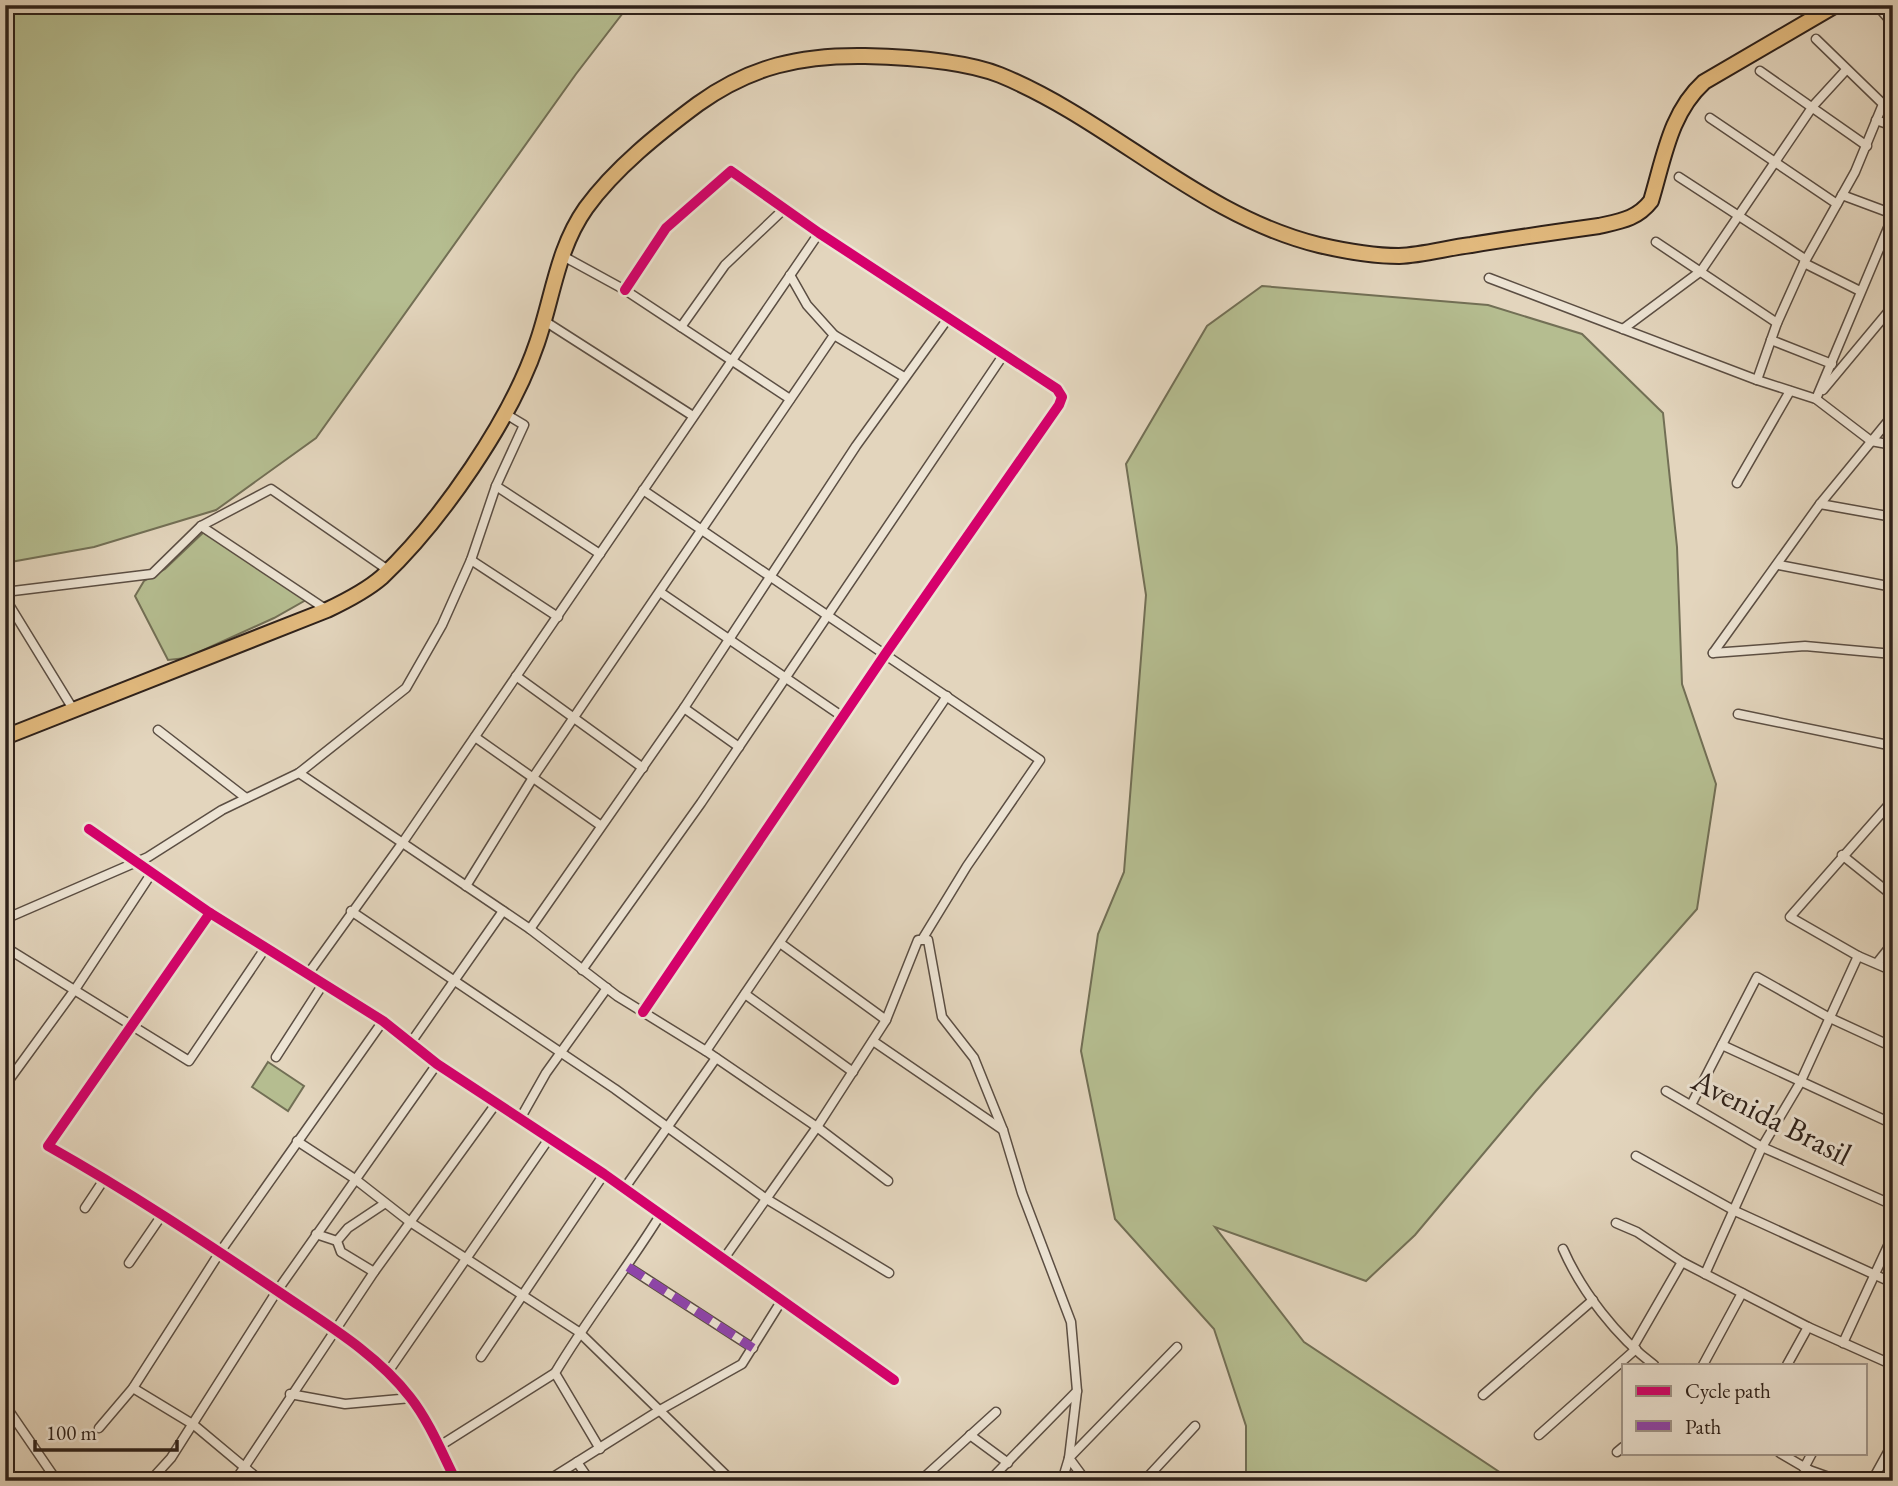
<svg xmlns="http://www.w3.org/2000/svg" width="1898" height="1486" viewBox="0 0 1898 1486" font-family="'EB Garamond',serif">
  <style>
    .green { fill: #b5bd90; stroke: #726f55; stroke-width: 2 }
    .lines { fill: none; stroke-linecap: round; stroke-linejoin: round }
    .minor-casing { stroke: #5b4e43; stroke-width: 11 }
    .trunk-casing { stroke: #2e211a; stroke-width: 18 }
    .minor { stroke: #ede4d4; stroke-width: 8 }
    .trunk { stroke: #e2ba7e; stroke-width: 14 }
    .quiet { stroke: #8e44ad; stroke-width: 9; stroke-dasharray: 18 9; stroke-linecap: butt }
    .cycleway-casing { stroke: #ede4d4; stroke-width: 15 }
    .cycleway { stroke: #d6006c; stroke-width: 10 }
    .labels { text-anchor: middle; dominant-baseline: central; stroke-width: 6; stroke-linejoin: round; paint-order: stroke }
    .street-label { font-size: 32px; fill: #2e211a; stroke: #ede4d4 }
  </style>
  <rect width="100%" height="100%" fill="#e3d5bd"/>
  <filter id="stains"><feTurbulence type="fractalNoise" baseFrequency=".00286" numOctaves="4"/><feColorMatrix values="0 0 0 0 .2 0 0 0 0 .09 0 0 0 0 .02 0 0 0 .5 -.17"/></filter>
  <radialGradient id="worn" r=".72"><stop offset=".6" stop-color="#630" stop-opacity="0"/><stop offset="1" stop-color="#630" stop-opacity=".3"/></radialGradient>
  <g class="green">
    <polygon points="5,5 629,5 576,74 316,438 216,510 94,547 5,563"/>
    <polygon points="1262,286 1488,305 1582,334 1663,413 1677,547 1682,684 1716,784 1697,909 1536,1091 1415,1235 1366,1281 1215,1227 1304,1342 1513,1481 1246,1481 1246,1426 1214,1329 1115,1219 1081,1051 1098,934 1124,872 1146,595 1126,464 1207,326"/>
    <polygon points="208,528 313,596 274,618 186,658 168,660 135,596 144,581 165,569"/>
    <polygon points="268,1062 304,1086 288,1111 252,1087"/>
  </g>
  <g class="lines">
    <g class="minor-casing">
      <g id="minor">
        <polyline points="1880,9 1893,24"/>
        <polyline points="1760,71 1867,146"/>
        <polyline points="1710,118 1837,204"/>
        <polyline points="1876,120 1893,126"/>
        <polyline points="1679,177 1805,259"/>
        <polyline points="1842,195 1893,214"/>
        <polyline points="1656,242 1777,323"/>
        <polyline points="561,255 625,290 790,399"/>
        <polyline points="1804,263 1860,291"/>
        <polyline points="790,275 807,305 834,335 904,377"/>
        <polyline points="1489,278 1757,380 1816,399 1871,441 1893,445"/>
        <polyline points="625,290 666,228 731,171 819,233 1057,389 1062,397 1059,405 886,653 643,1012"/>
        <polyline points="543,320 693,416"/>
        <polyline points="681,327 725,265 784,209"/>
        <polyline points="1623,329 1701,271 1813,106 1846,70"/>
        <polyline points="1771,340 1832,364"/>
        <polyline points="1757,380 1777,323 1804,263 1855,172 1883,104 1816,39"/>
        <polyline points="1823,390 1893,306"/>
        <polyline points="1816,399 1893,216"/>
        <polyline points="1737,483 1790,391"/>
        <polyline points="496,486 600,554"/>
        <polyline points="643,490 1040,760 967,866 923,938"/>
        <polyline points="1820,504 1893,517"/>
        <polyline points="201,526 327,610"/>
        <polyline points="471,560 558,617"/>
        <polyline points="1779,565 1893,587"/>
        <polyline points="5,592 152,574 201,526 271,489 388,570"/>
        <polyline points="660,592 843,717"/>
        <polyline points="5,598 73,709"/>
        <polyline points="1713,653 1820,504 1893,415"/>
        <polyline points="1713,653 1805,646 1893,654"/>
        <polyline points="516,676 643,768"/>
        <polyline points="684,708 739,747"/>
        <polyline points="1738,714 1893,746"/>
        <polyline points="158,730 246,798"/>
        <polyline points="475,737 600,825"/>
        <polyline points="299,773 530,929 617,996 706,1051 817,1127 888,1181"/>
        <polyline points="1893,800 1790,917 1858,956 1893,971"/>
        <polyline points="89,829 210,913 383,1021 437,1064 604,1174 894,1380"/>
        <polyline points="1842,855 1893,896"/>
        <polyline points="466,886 534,776 834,335"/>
        <polyline points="351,911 615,1089 765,1198 889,1273"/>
        <path d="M210,913L48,1146C128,1191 205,1242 282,1294C326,1324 377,1354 410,1397C429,1421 442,1453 456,1481"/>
        <polyline points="5,919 148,857 222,810 299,773 406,688 442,625 471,560 496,486 524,425 504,413"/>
        <polyline points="530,929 684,708 856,446 949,317"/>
        <polyline points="780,943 886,1020"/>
        <polyline points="5,947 189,1061 266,947"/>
        <polyline points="1877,963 1893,943"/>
        <polyline points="582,970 701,803 1004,354"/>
        <polyline points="308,974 403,842 819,233"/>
        <polyline points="745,994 853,1072"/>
        <polyline points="412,1041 503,911"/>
        <polyline points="873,1041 1003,1130"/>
        <polyline points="1722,1045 1893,1124"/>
        <polyline points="706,1051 947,696"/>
        <polyline points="276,1057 323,984"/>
        <polyline points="9,1080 76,988 151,874"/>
        <polyline points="1666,1091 1762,1147 1893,1205"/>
        <polyline points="1691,1105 1757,977 1828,1017 1893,1047"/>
        <polyline points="520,1119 546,1073 607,988"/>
        <polyline points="297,1141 355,1179 410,1222 579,1332 732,1481"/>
        <polyline points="1636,1156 1735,1211 1893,1283"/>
        <polyline points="624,1189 716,1058"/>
        <polyline points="85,1208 105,1178"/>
        <polyline points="1616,1223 1637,1232 1682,1262"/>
        <polyline points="316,1234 337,1241"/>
        <path d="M1563,1249C1582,1292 1617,1337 1654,1365"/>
        <polyline points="723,1260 817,1127 886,1020 918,940 928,940 942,1017 974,1058 1003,1130 1022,1193 1071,1322 1077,1391 1069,1458 1062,1481"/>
        <polyline points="129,1263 162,1215"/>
        <polyline points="628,1267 753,1348"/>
        <polyline points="374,1272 341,1252 337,1241 348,1228 384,1204"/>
        <polyline points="1705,1274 1762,1147 1800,1083 1858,956"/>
        <polyline points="1843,1343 1893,1235"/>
        <polyline points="1633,1347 1682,1262 1808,1327 1893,1365"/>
        <polyline points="481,1357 604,1174"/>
        <polyline points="1703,1365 1742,1293"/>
        <polyline points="1787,1365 1808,1327"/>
        <polyline points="388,1372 548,1140"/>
        <polyline points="133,1388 194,1425 261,1481"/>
        <polyline points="290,1394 345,1404 411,1398"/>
        <polyline points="1483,1395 1593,1300"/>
        <polyline points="5,1405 57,1481"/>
        <polyline points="99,1428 133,1388 220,1252 383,1021"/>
        <polyline points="970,1435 1008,1463"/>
        <polyline points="1539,1435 1636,1349"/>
        <polyline points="438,1447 555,1373"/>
        <path d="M600,1449L555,1373C587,1319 626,1270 659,1217"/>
        <polyline points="1617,1452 1623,1447"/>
        <polyline points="1780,1453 1809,1470 1840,1481"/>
        <polyline points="577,1462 590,1481"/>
        <polyline points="1804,1468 1812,1453"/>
        <polyline points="150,1481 171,1458 277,1291 437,1064"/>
        <polyline points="235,1481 374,1272 495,1105"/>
        <polyline points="547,1481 660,1410 742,1364 782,1300"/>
        <polyline points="920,1481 996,1412"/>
        <polyline points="989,1481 1077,1391"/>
        <polyline points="1086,1481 1069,1458 1177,1347"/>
        <polyline points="1144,1481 1195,1426"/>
        <polyline points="1805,1481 1809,1470"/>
        <polyline points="1872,1481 1893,1443"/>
      </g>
    </g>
    <g class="trunk-casing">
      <path id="trunk" d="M5,737L327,610C346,601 366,591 382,577C441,521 511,420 537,343C553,297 557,249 586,208C615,168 659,133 698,104C751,66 801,55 865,56C906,57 962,60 1000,75C1112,121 1200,216 1319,245C1345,251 1373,256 1399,256C1423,255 1447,248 1471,245C1513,238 1556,232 1599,226C1621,221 1637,219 1651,201C1664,158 1670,113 1704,82L1836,5"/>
    </g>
    <use href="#minor" class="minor"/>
    <use href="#trunk" class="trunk"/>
    <polyline class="quiet" points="628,1267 753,1348"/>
    <g class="cycleway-casing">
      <g id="cycleway">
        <polyline points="625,290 666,228 731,171 819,233 1057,389 1062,397 1059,405 886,653 643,1012"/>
        <polyline points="89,829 210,913 383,1021 437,1064 604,1174 894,1380"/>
        <path d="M210,913L48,1146C128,1191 205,1242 282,1294C326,1324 377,1354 410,1397C429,1421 442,1453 456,1481"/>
      </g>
    </g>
    <use href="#cycleway" class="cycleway"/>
  </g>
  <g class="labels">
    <g class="street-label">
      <text transform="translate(1772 1117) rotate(27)">Avenida Brasil</text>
    </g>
  </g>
  <rect width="1898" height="1486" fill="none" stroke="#e3d5bd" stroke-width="28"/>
  <rect x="7" y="7" width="1884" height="1472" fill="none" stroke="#2e211a" stroke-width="3.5"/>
  <rect x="14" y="14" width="1870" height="1458" fill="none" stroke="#2e211a" stroke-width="2"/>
  <rect x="1622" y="1364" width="245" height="91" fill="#ede4d4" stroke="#a1968a" stroke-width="2"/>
  <rect x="1636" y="1386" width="35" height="10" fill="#d6006c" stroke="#a1968a" stroke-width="2"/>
  <text x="1685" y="1398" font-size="21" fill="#2e211a">Cycle path</text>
  <rect x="1636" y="1421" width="35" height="10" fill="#8e44ad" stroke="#a1968a" stroke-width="2"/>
  <text x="1685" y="1434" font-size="21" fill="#2e211a">Path</text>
  <path d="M35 1440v10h142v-10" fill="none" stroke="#2e211a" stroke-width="3.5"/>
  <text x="46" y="1440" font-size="21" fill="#2e211a" stroke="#ede4d4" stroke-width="5" paint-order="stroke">100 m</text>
  <rect width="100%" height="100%" filter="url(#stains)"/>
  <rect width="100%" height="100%" fill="url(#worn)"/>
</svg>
